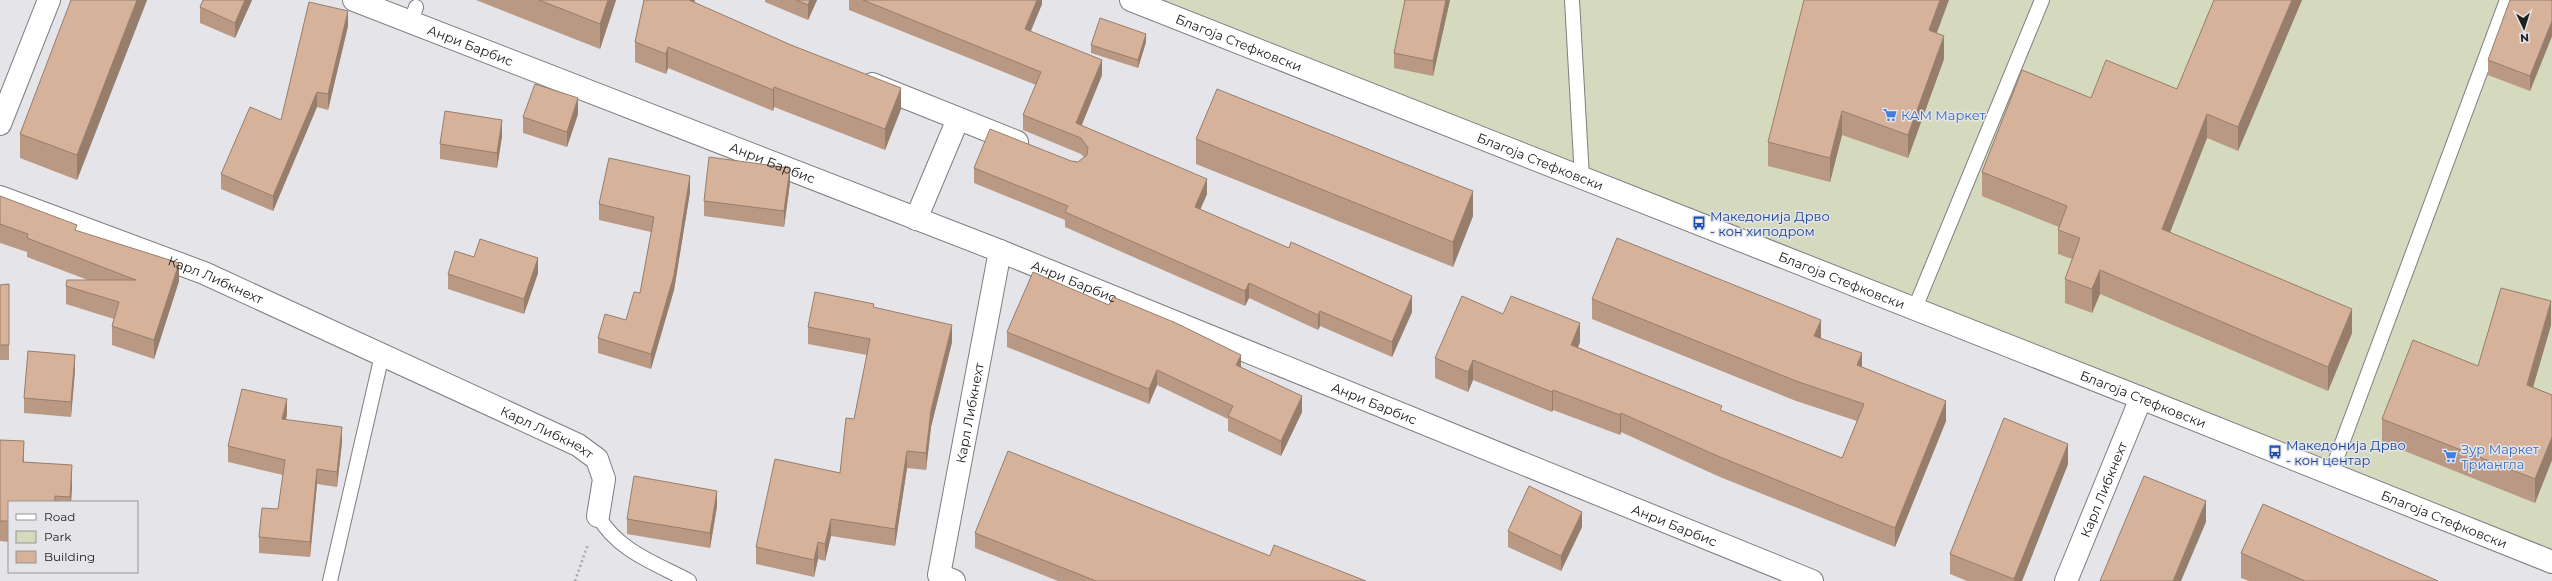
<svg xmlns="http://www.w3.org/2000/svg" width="2552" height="581" viewBox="0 0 2552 581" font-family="Montserrat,sans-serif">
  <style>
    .green { fill: #d5dabe }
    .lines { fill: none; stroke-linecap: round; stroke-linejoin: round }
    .lane-casing { stroke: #7e7e81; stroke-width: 16 }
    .street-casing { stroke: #7e7e81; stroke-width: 24 }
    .secondary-casing { stroke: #7e7e81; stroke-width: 24 }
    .path { stroke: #a6a6a9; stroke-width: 2.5; stroke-dasharray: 2 3; stroke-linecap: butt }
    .lane { stroke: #fff; stroke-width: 14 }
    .street { stroke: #fff; stroke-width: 22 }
    .secondary { stroke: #fff; stroke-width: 22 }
    .wall { fill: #b99984 }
    .shaded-wall { fill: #967d6c }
    .building { fill: #d7b29a; stroke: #967d6c }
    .labels { text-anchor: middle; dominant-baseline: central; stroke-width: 3; stroke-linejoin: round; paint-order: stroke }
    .street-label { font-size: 13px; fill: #202021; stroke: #e5e4e8 }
    .shop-label { font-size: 13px; fill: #366cbe; stroke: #e5e4e8; text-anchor: start }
    .transit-label { font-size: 13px; fill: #164399; stroke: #e5e4e8; text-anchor: start }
  </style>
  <rect width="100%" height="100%" fill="#e5e4e8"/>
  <polygon class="green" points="1133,0 2552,0 2552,555"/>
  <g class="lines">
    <g class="lane-casing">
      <g id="lane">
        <polyline points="1572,0 1582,178"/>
        <polyline points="411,22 416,7"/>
        <polyline points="1915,308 2042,0"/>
        <polyline points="2331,473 2507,0"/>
        <path d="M598,516C618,551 655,563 689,581"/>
        <polyline points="330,581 382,355"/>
      </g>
    </g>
    <g class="street-casing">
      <g id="street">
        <path id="s1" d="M354,0L1000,251L1812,581"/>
        <polyline points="872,84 1017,142"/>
        <polyline points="0,124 49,0"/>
        <path id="s2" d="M0,197L204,273L578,445L597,459L604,479L598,516"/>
        <polyline points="916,219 958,119"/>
        <path id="s3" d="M954,581L939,575L1000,251"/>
        <path id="s4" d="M2066,581L2141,398"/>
      </g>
    </g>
    <g class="secondary-casing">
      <g id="secondary">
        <path id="s5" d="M1131,0L2141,398L2552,562"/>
      </g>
    </g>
    <polyline class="path" points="575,581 588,544"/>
    <use href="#lane" class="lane"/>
    <use href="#street" class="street"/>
    <use href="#secondary" class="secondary"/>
  </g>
  <g class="wall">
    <polygon points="147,0 77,180 20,158 20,134"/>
    <polygon points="252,0 235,38 200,23 200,7"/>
    <polygon points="476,0 616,0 600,49"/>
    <polygon points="644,0 695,0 694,2 901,109 885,150 774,107 773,111 668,68 666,74 635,62 635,42"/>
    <polygon points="765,0 817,0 808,20 765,2"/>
    <polygon points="849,0 1042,0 1042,4 1031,31 1102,75 1081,126 1207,194 1200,209 1412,312 1392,357 1320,326 1318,330 1249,298 1245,306 1065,227 1065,220 974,183 974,168 1071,161 1078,162 1084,157 1081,154 1023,130 1023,115 1036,85 849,10"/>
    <polygon points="1405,0 1450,0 1433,76 1394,68 1394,53"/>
    <polygon points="2214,0 2302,0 2238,151 2207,138 2170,232 2352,333 2328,391 2100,294 2092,313 2065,303 2065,279 2072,259 2058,254 2058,230 2059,227 1982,196 1982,172 2091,98 2177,89"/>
    <polygon points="2552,0 2552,36 2530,91 2488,75 2488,60"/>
    <polygon points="348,26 328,110 317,107 273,211 221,189 221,174 281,120"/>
    <polygon points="1937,33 1944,59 1908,158 1842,135 1830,182 1768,166 1768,142"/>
    <polygon points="1146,42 1138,68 1091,53 1091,45"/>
    <polygon points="578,114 567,147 523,133 523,117"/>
    <polygon points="502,136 497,168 440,159 440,144"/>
    <polygon points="1196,139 1473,216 1453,267 1196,164"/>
    <polygon points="790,183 784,227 704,216 704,201"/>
    <polygon points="690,192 674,290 651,369 598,353 598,338 626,320 640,293 651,232 599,220 599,204"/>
    <polygon points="0,196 77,231 179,281 154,359 112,345 112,326 114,319 66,304 66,286 88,280 27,257 27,252 0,243"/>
    <polygon points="474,257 538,273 524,314 448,289 448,274"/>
    <polygon points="9,284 9,360 0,360 0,285"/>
    <polygon points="1592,299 1821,338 1862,367 1946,421 1895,547 1720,477 1621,432 1620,435 1553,410 1552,412 1473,380 1468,392 1435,378 1435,358 1503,314 1580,342 1578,347 1722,411 1842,458 1857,421 1796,401 1592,319"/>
    <polygon points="874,307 952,342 931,427 926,470 907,468 895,546 831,536 825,561 818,559 814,577 756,564 756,547 840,473 854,419 867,355 808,344 808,327"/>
    <polygon points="2551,325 2533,387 2552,395 2552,460 2535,503 2382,442 2382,419 2478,366"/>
    <polygon points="1007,332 1241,367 1302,412 1281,456 1228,431 1228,419 1157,385 1149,404 1007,347"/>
    <polygon points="75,370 71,417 24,413 24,398"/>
    <polygon points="287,414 286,420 342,442 337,487 317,484 310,557 259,553 259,537 278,509 283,475 228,462 228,446"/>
    <polygon points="0,440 24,462 72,486 71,502 9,502 9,542 0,541"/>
    <polygon points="2068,464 2022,581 1967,581 1950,574 1950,554"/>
    <polygon points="717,506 710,548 627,534 627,519"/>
    <polygon points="1582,527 1561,571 1508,547 1508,531"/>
    <polygon points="975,533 1270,556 1366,581 1058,581 975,548"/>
    <polygon points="2241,553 2438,581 2249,581 2241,578"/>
  </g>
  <g class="shaded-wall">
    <polygon points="137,0 147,0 77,180 77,155"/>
    <polygon points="245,0 252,0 235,38 235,23"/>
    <polygon points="608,0 616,0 600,49 600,24"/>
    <polygon points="687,0 695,0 687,20"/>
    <polygon points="810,0 817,0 808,20 808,5"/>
    <polygon points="1037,0 1042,0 1042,4 1025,44 1025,29"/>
    <polygon points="1446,0 1450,0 1433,76 1433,61"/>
    <polygon points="1940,0 1949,0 1929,54 1929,30"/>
    <polygon points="2292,0 2302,0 2238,151 2238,127"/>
    <polygon points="348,11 348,26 328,110 328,94"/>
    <polygon points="2552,21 2552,36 2530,91 2530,76"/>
    <polygon points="1146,34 1146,42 1138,68 1138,60"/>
    <polygon points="1944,36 1944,59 1908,158 1908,135"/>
    <polygon points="668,47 668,68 666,74 666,54"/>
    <polygon points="1102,60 1102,75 1077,137 1076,123"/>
    <polygon points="774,87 774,107 773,111 773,90"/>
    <polygon points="901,88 901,109 885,150 885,129"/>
    <polygon points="317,92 317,107 273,211 273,196"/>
    <polygon points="578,98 578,114 567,147 567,132"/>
    <polygon points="1842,111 1842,135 1830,182 1830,158"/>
    <polygon points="2207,114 2207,138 2162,253 2162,229"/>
    <polygon points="502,120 502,136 497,168 497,153"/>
    <polygon points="790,168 790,183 784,227 784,211"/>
    <polygon points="690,176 690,192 674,290 651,369 651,354"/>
    <polygon points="1207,179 1207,194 1195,222 1195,207"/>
    <polygon points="1473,191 1473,216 1453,267 1453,242"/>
    <polygon points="538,258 538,273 524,314 524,299"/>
    <polygon points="179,263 179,281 154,359 154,340"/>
    <polygon points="2100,270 2100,294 2092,313 2092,289"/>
    <polygon points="1249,283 1249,298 1245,306 1245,291"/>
    <polygon points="1412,296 1412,312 1392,357 1392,342"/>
    <polygon points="2551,301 2551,325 2527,408 2527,385"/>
    <polygon points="2352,309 2352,333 2328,391 2328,367"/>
    <polygon points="1320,311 1320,326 1318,330 1318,315"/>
    <polygon points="1821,320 1821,340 1814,336"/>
    <polygon points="1580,323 1580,342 1571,364 1571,345"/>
    <polygon points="952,325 952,342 931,427 926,470 926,453 931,410"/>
    <polygon points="1862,353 1862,373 1857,365"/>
    <polygon points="75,355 75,370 71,417 71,402"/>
    <polygon points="1241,355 1241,370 1236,365"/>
    <polygon points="1473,360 1473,380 1468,392 1468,372"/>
    <polygon points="1157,370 1157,385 1149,404 1149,389"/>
    <polygon points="1553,390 1553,410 1552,412 1552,392"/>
    <polygon points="1302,396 1302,412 1281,456 1281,441"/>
    <polygon points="287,399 287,414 282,435 282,419"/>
    <polygon points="1946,401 1946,421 1895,547 1895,528"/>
    <polygon points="1621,413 1621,432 1620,435 1620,415"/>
    <polygon points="342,427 342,442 337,487 337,472"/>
    <polygon points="2552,437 2552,460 2535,503 2535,479"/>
    <polygon points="24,441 24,462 23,462"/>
    <polygon points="2068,444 2068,464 2022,581 2014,581 2014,579"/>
    <polygon points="907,451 907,468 895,546 895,529"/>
    <polygon points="72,465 72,486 71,502 70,502"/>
    <polygon points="317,469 317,484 310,557 310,542"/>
    <polygon points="717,491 717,506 710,548 710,533"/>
    <polygon points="2206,501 2206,522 2181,581 2173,581"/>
    <polygon points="1582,512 1582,527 1561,571 1561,556"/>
    <polygon points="831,519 831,536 825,561 825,544"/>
    <polygon points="818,542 818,559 814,577 814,560"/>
  </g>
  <g class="building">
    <polygon points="71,0 137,0 77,155 20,134"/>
    <polygon points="203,0 245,0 235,23 200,7"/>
    <polygon points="539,0 608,0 600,24"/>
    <polygon points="644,0 689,0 791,45 901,88 885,129 774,87 773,90 668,47 666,54 635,42"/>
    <polygon points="796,0 810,0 808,5"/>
    <polygon points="863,0 1037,0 1025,29 1102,60 1076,123 1207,179 1195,207 1289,248 1291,242 1412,296 1392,342 1320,311 1318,315 1249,283 1245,291 1065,212 1068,206 974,168 990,129 1071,161 1078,162 1087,155 1088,148 1081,138 1023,115 1041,72"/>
    <polygon points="1405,0 1446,0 1433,61 1394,53"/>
    <polygon points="1804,0 1940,0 1929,30 1944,36 1908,135 1842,111 1830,158 1768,142"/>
    <polygon points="2214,0 2292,0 2238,127 2207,114 2162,229 2352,309 2328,367 2100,270 2092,289 2065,279 2080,238 2058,230 2067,206 1982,172 2022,70 2091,98 2106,60 2177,89"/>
    <polygon points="2510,0 2552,0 2552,21 2530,76 2488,60"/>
    <polygon points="309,2 348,11 328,94 317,92 273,196 221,174 250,107 281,120"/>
    <polygon points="1100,18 1146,34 1138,60 1091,45"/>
    <polygon points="535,84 578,98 567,132 523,117"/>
    <polygon points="1217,89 1473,191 1453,242 1196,139"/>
    <polygon points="445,111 502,120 497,153 440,144"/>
    <polygon points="709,157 790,168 784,211 704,201"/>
    <polygon points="609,158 690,176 674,275 651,354 598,338 605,314 626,320 634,292 640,293 654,217 599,204"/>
    <polygon points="0,196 77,225 75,230 179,263 154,340 112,326 119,302 66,286 67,280 136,280 27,238 28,234 0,224"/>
    <polygon points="1617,238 1821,320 1814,336 1862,353 1857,365 1946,401 1895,528 1720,457 1621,413 1620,415 1553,390 1552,392 1473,360 1468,372 1435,358 1462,296 1503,314 1511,296 1580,323 1571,345 1722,406 1720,410 1842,458 1864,404 1796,381 1592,299"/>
    <polygon points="480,239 538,258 524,299 448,274 455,251 474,257"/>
    <polygon points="1033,272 1109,305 1113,297 1176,323 1241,355 1236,365 1302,396 1281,441 1228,416 1233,406 1157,370 1149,389 1007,332"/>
    <polygon points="9,284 9,345 0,345 0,285"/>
    <polygon points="2501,288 2551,301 2527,385 2552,395 2552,437 2535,479 2382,419 2413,340 2478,366"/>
    <polygon points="815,292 874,304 873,307 952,325 931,410 926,453 907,451 895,529 831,519 825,544 818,542 814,560 756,547 775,459 840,473 846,418 854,419 870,339 808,327"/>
    <polygon points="28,351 75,355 71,402 24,398"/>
    <polygon points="242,389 287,399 282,419 342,427 337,472 317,469 310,542 259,537 262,508 278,509 285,460 228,446"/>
    <polygon points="2004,418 2068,444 2014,579 1950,554"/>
    <polygon points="0,440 24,441 23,462 72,465 70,497 55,496 55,502 9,502 9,521 0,521"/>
    <polygon points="1008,451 1270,556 1274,545 1366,581 1096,581 975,533"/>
    <polygon points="634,476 717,491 710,533 627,519"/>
    <polygon points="2144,476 2206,501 2173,581 2100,581"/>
    <polygon points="1529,486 1582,512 1561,556 1508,531"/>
    <polygon points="2263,504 2438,581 2305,581 2241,553"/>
  </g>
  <defs>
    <g id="supermarket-bare" transform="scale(1.08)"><path d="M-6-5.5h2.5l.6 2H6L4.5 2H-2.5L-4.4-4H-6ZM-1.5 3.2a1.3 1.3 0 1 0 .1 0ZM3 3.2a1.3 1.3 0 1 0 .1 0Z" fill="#3f7fe0" stroke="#e5e4e8" stroke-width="2.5" paint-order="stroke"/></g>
    <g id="bus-bare" transform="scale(1.08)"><path d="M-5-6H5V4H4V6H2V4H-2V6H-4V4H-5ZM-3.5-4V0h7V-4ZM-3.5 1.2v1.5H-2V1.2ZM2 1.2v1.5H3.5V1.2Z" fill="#1a4fb4" stroke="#e5e4e8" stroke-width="2.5" paint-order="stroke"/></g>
  </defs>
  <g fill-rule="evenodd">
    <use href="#supermarket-bare" x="1890" y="115"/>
    <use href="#bus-bare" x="1699" y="223"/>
    <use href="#bus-bare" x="2275" y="452"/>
    <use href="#supermarket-bare" x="2450" y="456"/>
  </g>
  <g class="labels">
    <g class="street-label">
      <text stroke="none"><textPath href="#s5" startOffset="116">Благоја Стефковски</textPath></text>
      <text stroke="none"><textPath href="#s1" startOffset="125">Анри Барбис</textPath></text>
      <text stroke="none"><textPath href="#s5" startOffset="440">Благоја Стефковски</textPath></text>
      <text stroke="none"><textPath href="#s1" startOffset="449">Анри Барбис</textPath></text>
      <text stroke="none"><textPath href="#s2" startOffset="231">Карл Либкнехт</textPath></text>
      <text stroke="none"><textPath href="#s5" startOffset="764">Благоја Стефковски</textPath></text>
      <text stroke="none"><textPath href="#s1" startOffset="773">Анри Барбис</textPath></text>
      <text stroke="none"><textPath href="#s5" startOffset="1088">Благоја Стефковски</textPath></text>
      <text stroke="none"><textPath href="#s1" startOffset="1097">Анри Барбис</textPath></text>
      <text stroke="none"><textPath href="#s3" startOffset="181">Карл Либкнехт</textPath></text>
      <text stroke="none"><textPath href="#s2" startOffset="596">Карл Либкнехт</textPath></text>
      <text stroke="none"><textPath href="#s4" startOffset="99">Карл Либкнехт</textPath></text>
      <text stroke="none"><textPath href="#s5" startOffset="1412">Благоја Стефковски</textPath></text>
      <text stroke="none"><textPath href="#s1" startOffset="1421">Анри Барбис</textPath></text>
    </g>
    <g class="shop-label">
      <text x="1901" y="115">КАМ Маркет</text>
      <text x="2461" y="449">Зур Маркет<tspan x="2461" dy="15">Триангла</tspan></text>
    </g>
    <g class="transit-label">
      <text x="1710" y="216">Македонија Дрво<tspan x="1710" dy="15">- кон хиподром</tspan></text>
      <text x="2286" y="445">Македонија Дрво<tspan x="2286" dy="15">- кон центар</tspan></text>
    </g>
  </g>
  <rect x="8" y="501" width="130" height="72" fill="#e5e4e8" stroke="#969698"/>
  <rect x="16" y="514" width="20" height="6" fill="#ffffff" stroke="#969698"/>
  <text x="44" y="521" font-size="12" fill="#202021">Road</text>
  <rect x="16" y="531" width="20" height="12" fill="#d5dabe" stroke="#969698"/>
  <text x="44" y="541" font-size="12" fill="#202021">Park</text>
  <rect x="16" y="551" width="20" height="12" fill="#d7b29a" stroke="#969698"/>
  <text x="44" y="561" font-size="12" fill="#202021">Building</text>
  <g transform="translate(2524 28) rotate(176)" stroke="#e5e4e8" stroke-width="3" paint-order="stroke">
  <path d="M0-3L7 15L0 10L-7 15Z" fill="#202021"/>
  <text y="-6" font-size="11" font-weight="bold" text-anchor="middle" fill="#202021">N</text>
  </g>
</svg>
